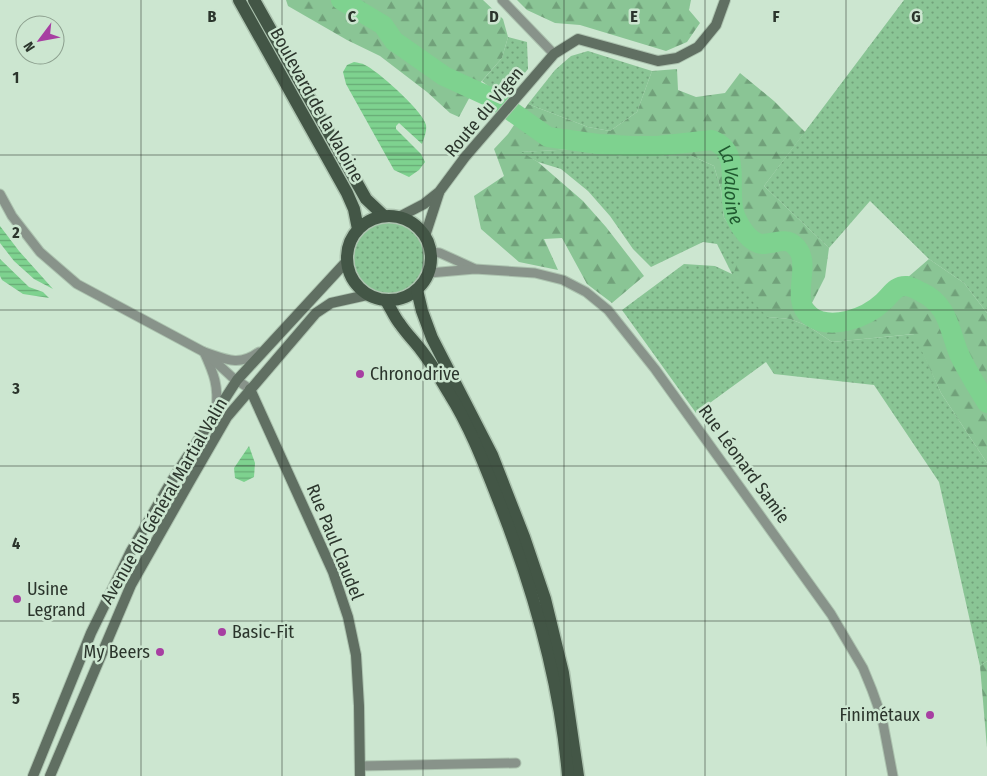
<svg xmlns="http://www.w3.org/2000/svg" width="987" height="776" viewBox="0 0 987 776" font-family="'Fira Sans Condensed',sans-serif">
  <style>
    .grass { fill: url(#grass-dots) }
    .forest { fill: url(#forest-firs) }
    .water { fill: url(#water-rules) }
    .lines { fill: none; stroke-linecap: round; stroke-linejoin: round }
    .river { stroke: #7ed28f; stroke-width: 20 }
    .street-casing { stroke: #acc3af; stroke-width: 11 }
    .secondary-casing { stroke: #acc3af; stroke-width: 12 }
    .primary-casing { stroke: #acc3af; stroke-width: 15 }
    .street { stroke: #88938a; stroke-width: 9 }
    .secondary { stroke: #606f62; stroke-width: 10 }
    .primary { stroke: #435646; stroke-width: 12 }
    .grid { fill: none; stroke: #2b352c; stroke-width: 1; stroke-opacity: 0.55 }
    .poi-dot { fill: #a73fa2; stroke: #cce6d0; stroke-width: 2 }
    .labels { text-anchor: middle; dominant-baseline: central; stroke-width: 5; stroke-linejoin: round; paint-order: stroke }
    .street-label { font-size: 18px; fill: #2b352c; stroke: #cce6d0 }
    .poi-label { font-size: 18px; fill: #2b352c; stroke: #cce6d0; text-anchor: start }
    .water-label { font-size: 19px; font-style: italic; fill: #205a30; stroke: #cce6d0 }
    .grid-label { font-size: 16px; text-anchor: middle; font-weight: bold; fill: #2b352c; stroke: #cce6d0; stroke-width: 5; stroke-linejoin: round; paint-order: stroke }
  </style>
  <defs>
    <pattern id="grass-dots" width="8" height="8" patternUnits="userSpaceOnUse" patternTransform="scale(1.25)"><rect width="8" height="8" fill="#8ac595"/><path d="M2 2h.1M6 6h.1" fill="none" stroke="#71a17a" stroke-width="1.8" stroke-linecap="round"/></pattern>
    <pattern id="forest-firs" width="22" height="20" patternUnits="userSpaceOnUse" patternTransform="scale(1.25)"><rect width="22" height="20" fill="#8ac595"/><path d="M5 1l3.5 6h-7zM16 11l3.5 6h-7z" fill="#71a17a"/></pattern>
    <pattern id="water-rules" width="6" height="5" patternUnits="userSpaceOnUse" patternTransform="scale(1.25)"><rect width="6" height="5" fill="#7ed28f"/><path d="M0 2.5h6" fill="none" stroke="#67ab75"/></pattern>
  </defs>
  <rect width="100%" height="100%" fill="#cce6d0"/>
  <g class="grass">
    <polygon points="904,0 987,0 987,313 964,283 929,259 870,201 829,248 764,186"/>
    <polygon points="508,37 527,42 528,69 504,99 482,81 502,58"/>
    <polygon points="588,51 652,71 637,112 610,131 588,127 528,104 555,70 571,56"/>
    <polygon points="576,149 623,156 690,155 714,166 721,190 724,218 744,244 768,317 790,319 808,326 832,342 915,334 941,393 987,463 987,661 980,666 939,482 874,385 774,374 766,362 696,413 622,310 684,264 715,266 732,274 717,244 703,242 651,267 633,249 610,216 588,191 561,169 538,162 519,152"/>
    <circle cx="390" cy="258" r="36"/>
  </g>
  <g class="forest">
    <polygon points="286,0 483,0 503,19 508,37 502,58 473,91 459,117 450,113 427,92 380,56 347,40 288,6"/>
    <polygon points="517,0 691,0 689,10 700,23 687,42 666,51 580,25 555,23 527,10"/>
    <polygon points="677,69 678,90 696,97 725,93 740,73 774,101 805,132 764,186 829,248 825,277 812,303 823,315 849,328 929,259 964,283 987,313 987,463 941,393 914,334 832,342 808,326 790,319 768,317 753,302 733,275 744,244 724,218 721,190 714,166 690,155 623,156 576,149 521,152 538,162 583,201 606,227 644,276 612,303 587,284 562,238 544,239 558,270 519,262 481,229 474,196 504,176 494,149 508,134 528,104 588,127 610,131 637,112 652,71"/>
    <polygon points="987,661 987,748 980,666"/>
  </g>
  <g class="water">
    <path d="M354,62C358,63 362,63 365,65C378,71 424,112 426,125C427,131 424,138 422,144L399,123L396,126V129L421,154L425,162L419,170L409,177L394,170L346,84L343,72L347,65Z"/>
    <polygon points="0,226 19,251 53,289 34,279 14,261 0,243"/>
    <polygon points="0,259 29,287 43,292 49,298 23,294 2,280 0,276"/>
    <polygon points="249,446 255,463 254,477 244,482 235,478 234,468"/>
  </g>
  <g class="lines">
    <path class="river" id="s1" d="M341,0L383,25L394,41L444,76L494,99L548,137L598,144L631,146H657L712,140C745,153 724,192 736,218C740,227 750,243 762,244C777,244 789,234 799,251C810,268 790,301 810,316C831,331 866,318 883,302C891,295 895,285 907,286C912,287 917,290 921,292C948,304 949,329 959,354C967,371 977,387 987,403"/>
    <g class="street-casing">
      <g id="street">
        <polyline points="502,0 554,54"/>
        <path d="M0,194L12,216L40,252L77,284L204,352C225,359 239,367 259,352"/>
        <polyline points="431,252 440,253 473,268"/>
        <polyline points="429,273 475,269 535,273 563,280 586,292 608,310 655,369 831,614 863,668 872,690 882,718 893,776"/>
        <path d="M204,352C214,374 219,386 216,411"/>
        <polyline points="208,355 232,377 250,389"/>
        <polyline points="360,766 516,763"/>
      </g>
    </g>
    <g class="secondary-casing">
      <g id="secondary">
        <polyline points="399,217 424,204 439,192 465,157 554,54 578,39 658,61 677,58 698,47 716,25 725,0"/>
        <polyline points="425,236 439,193"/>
        <polyline points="250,389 333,572 348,617 356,655 359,706 360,776"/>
        <polyline points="33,776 91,633 131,551 171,482 237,380 346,262"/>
        <polyline points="50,776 131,585 190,481 227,417 316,313 331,303 367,295"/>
      </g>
    </g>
    <g class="primary-casing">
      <g id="primary">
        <polyline points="239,0 347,193 354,209 358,229"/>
        <polyline points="254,0 366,199 384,216"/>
        <circle cx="389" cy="258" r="42"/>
        <polyline points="417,290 422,311 432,338 492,455 524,537 545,599 563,673 578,776"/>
        <path d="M386,301C391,308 394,317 400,324C406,333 414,341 421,350C432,364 441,380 450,395C469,425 483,461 496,494C532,584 560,679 568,776"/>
      </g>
    </g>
    <use href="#street" class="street"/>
    <use href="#secondary" class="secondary"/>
    <use href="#primary" class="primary"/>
  </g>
  <path class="grid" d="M141,0V776M282,0V776M423,0V776M564,0V776M705,0V776M846,0V776M0,155H987M0,310H987M0,466H987M0,621H987"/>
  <g class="poi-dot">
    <circle cx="360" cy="374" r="5"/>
    <circle cx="17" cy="599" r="5"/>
    <circle cx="222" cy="632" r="5"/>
    <circle cx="160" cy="652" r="5"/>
    <circle cx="930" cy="715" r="5"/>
  </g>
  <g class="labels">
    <g class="street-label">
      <text transform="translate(317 105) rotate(61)">Boulevard de la Valoine</text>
      <text transform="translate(484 112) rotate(-50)">Route du Vigen</text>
      <text transform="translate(744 464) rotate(54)">Rue Léonard Samie</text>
      <text transform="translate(164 501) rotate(-60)">Avenue du Général Martial Valin</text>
      <text transform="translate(335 542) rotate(68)">Rue Paul Claudel</text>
    </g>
    <g class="poi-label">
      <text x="370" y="374">Chronodrive</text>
      <text x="27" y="589">Usine<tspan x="27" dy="21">Legrand</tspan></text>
      <text x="232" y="632">Basic-Fit</text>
      <text x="150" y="652" text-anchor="end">My Beers</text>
      <text x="920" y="715" text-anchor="end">Finimétaux</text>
    </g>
    <g class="water-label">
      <text stroke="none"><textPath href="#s1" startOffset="468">La Valoine</textPath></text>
    </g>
  </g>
  <g class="grid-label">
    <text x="212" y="22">B</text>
    <text x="352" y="22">C</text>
    <text x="494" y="22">D</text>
    <text x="634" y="22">E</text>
    <text x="776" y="22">F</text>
    <text x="916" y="22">G</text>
    <text x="16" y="83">1</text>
    <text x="16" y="238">2</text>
    <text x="16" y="394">3</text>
    <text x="16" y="549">4</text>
    <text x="16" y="704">5</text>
  </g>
  <g transform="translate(40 40) rotate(238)"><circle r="24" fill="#cce6d0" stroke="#8c9f8e"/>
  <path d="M0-4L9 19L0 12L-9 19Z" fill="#a73fa2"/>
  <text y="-8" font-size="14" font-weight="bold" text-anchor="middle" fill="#2b352c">N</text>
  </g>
</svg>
